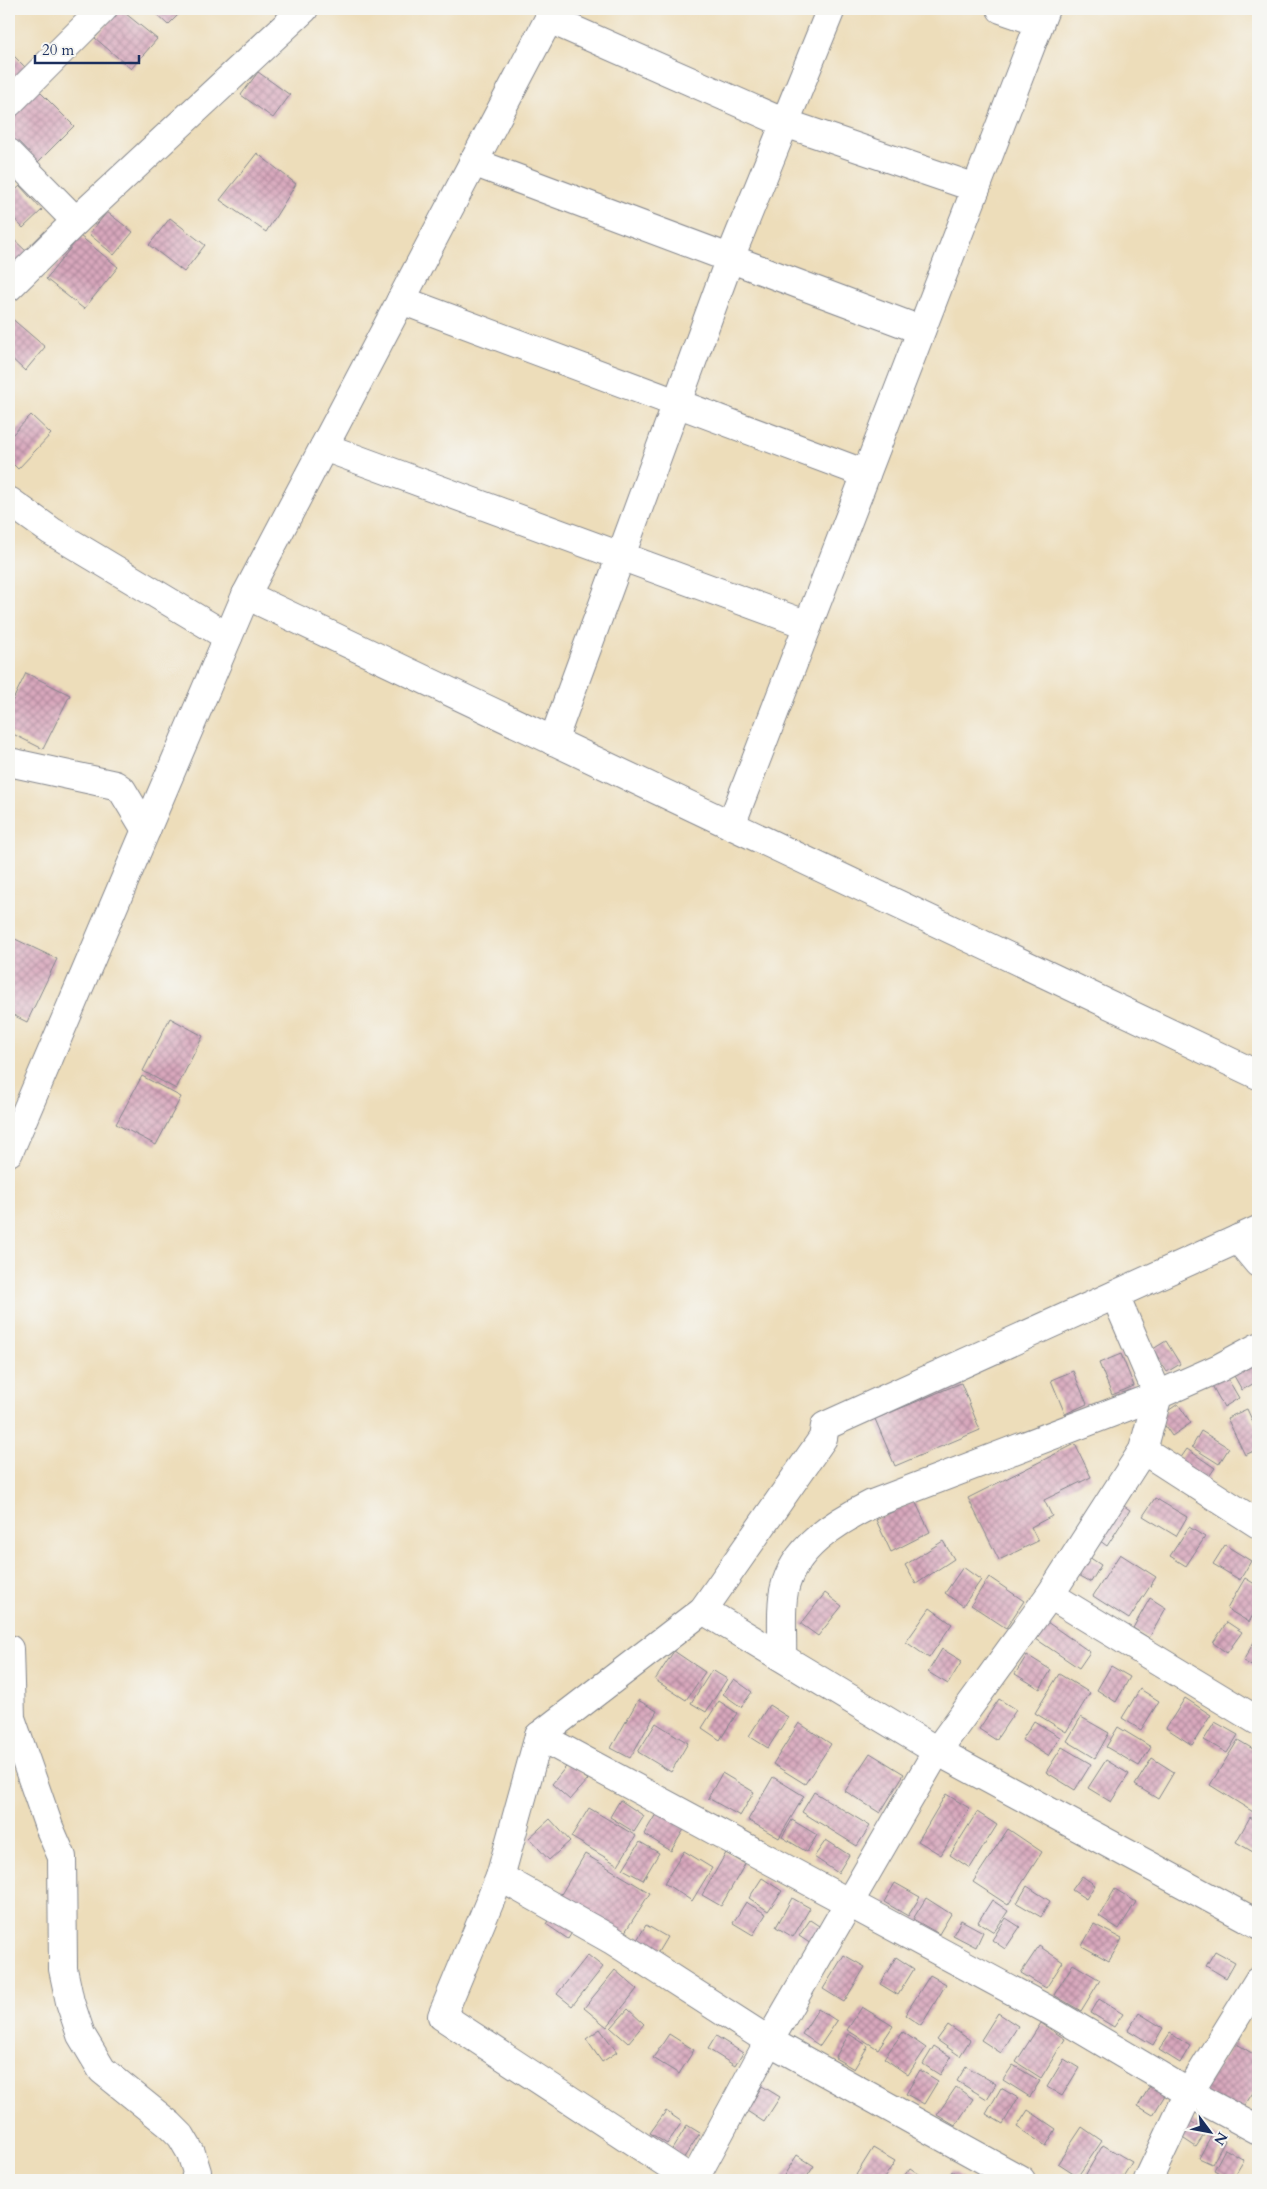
<svg xmlns="http://www.w3.org/2000/svg" width="1267" height="2189" viewBox="0 0 1267 2189" font-family="Cardo,serif">
  <style>
    .building { fill: url(#building-cross-hatch) }
    .lines { fill: none; stroke-linecap: round; stroke-linejoin: round }
    .minor-casing { stroke: #84868c; stroke-width: 30 }
    .minor { stroke: #fff; stroke-width: 28 }
  </style>
  <defs>
    <pattern id="building-cross-hatch" width="8" height="8" patternUnits="userSpaceOnUse" patternTransform="scale(1.25)"><rect width="8" height="8" fill="#d8a7bc"/><path d="M0 0l8 8M0 8l8-8" fill="none" stroke="#ae889c"/></pattern>
  </defs>
  <rect width="100%" height="100%" fill="#f6f6f2"/>
  <filter id="ink" filterUnits="userSpaceOnUse"><feTurbulence type="fractalNoise" baseFrequency=".02" numOctaves="2"/><feDisplacementMap in="SourceGraphic" scale="10" xChannelSelector="R" yChannelSelector="G"/><feConvolveMatrix kernelMatrix="1 2 1 2 8 2 1 2 1" color-interpolation-filters="sRGB"/></filter>
  <filter id="wash" filterUnits="userSpaceOnUse"><feTurbulence type="fractalNoise" baseFrequency=".0096" numOctaves="4" result="noise"/><feDisplacementMap in="SourceGraphic" scale="20" xChannelSelector="R" yChannelSelector="G"/><feGaussianBlur stdDeviation="1.12" result="paint"/><feColorMatrix in="noise" values="0 0 0 0 0 0 0 0 0 0 0 0 0 0 0 0 0 1.4 0 .05"/><feComposite in="paint" operator="in"/></filter>
  <g filter="url(#wash)">
    <rect width="100%" height="100%" fill="#edddba"/>
    <g id="blocks">
      <g class="building">
        <polygon points="120,9 157,39 131,69 95,38"/>
        <polygon points="151,9 184,9 168,25"/>
        <polygon points="9,51 25,67 9,83"/>
        <polygon points="258,72 290,95 273,118 241,95"/>
        <polygon points="37,89 74,126 34,166 9,141 9,117"/>
        <polygon points="257,153 296,184 266,232 220,200"/>
        <polygon points="20,186 42,210 23,228 9,213 9,196"/>
        <polygon points="107,212 133,232 114,255 89,234"/>
        <polygon points="170,218 205,245 184,272 149,245"/>
        <polygon points="9,235 27,252 9,272"/>
        <polygon points="80,236 118,267 84,309 46,279"/>
        <polygon points="10,317 45,347 25,371 9,356 9,319"/>
        <polygon points="31,415 51,434 18,469 9,460 9,438"/>
        <polygon points="26,673 70,695 43,749 9,732 9,708"/>
        <polygon points="13,938 57,959 27,1022 9,1013 9,945"/>
        <polygon points="170,1018 203,1036 176,1089 143,1071"/>
        <polygon points="142,1076 181,1097 156,1145 116,1124"/>
        <polygon points="1166,1341 1180,1364 1167,1372 1153,1349"/>
        <polygon points="1121,1354 1134,1386 1112,1395 1099,1363"/>
        <polygon points="1253,1363 1258,1372 1258,1381 1242,1390 1233,1374"/>
        <polygon points="1073,1371 1087,1404 1065,1414 1051,1380"/>
        <polygon points="1225,1374 1239,1398 1224,1407 1210,1382"/>
        <polygon points="961,1383 980,1430 895,1466 875,1419"/>
        <polygon points="1178,1404 1191,1423 1172,1436 1159,1417"/>
        <polygon points="1247,1409 1258,1433 1258,1449 1245,1455 1227,1418"/>
        <polygon points="1201,1431 1229,1448 1219,1464 1192,1447"/>
        <polygon points="1075,1444 1091,1477 1044,1500 1052,1516 1031,1527 1038,1541 999,1560 968,1498"/>
        <polygon points="1187,1449 1215,1468 1203,1485 1175,1466"/>
        <polygon points="1155,1498 1187,1517 1176,1536 1143,1516"/>
        <polygon points="1115,1500 1130,1510 1107,1546 1092,1535"/>
        <polygon points="915,1501 930,1532 891,1552 876,1520"/>
        <polygon points="1189,1527 1205,1537 1186,1566 1170,1556"/>
        <polygon points="943,1541 954,1559 916,1584 905,1565"/>
        <polygon points="1225,1545 1251,1561 1240,1580 1213,1564"/>
        <polygon points="1120,1554 1156,1577 1129,1619 1093,1596"/>
        <polygon points="1086,1555 1101,1565 1091,1582 1075,1573"/>
        <polygon points="963,1567 981,1580 963,1606 945,1593"/>
        <polygon points="989,1577 1024,1601 1006,1628 971,1605"/>
        <polygon points="1245,1578 1258,1586 1258,1606 1249,1622 1227,1609"/>
        <polygon points="825,1593 842,1606 818,1636 801,1624"/>
        <polygon points="1150,1598 1166,1608 1149,1638 1133,1628"/>
        <polygon points="930,1608 952,1624 929,1658 906,1642"/>
        <polygon points="1047,1622 1090,1652 1079,1668 1036,1639"/>
        <polygon points="1227,1622 1242,1632 1227,1653 1213,1643"/>
        <polygon points="1258,1635 1258,1670 1243,1661"/>
        <polygon points="942,1649 962,1661 948,1684 928,1672"/>
        <polygon points="674,1651 705,1672 686,1700 655,1680"/>
        <polygon points="1027,1655 1051,1670 1040,1689 1015,1674"/>
        <polygon points="1111,1666 1130,1677 1116,1702 1097,1690"/>
        <polygon points="712,1670 727,1679 706,1712 691,1703"/>
        <polygon points="1059,1674 1090,1693 1066,1732 1035,1713"/>
        <polygon points="734,1679 752,1692 741,1707 723,1694"/>
        <polygon points="1140,1689 1159,1701 1141,1730 1122,1718"/>
        <polygon points="1185,1698 1211,1715 1192,1745 1166,1728"/>
        <polygon points="999,1699 1016,1710 996,1740 979,1729"/>
        <polygon points="638,1700 657,1711 630,1758 611,1748"/>
        <polygon points="719,1701 737,1713 720,1740 702,1728"/>
        <polygon points="769,1705 788,1717 768,1748 749,1736"/>
        <polygon points="1081,1717 1109,1733 1095,1758 1067,1741"/>
        <polygon points="1034,1721 1060,1737 1048,1756 1022,1740"/>
        <polygon points="1215,1722 1238,1735 1227,1753 1204,1740"/>
        <polygon points="656,1723 688,1743 671,1772 638,1752"/>
        <polygon points="799,1723 831,1744 805,1784 773,1764"/>
        <polygon points="1118,1727 1151,1747 1139,1766 1106,1747"/>
        <polygon points="1238,1740 1258,1752 1258,1815 1210,1785"/>
        <polygon points="1062,1747 1091,1764 1075,1790 1046,1772"/>
        <polygon points="870,1753 904,1774 880,1813 845,1791"/>
        <polygon points="1152,1758 1174,1772 1158,1799 1135,1785"/>
        <polygon points="1106,1760 1129,1774 1111,1802 1088,1788"/>
        <polygon points="569,1763 588,1780 570,1800 552,1784"/>
        <polygon points="722,1773 754,1792 740,1816 708,1798"/>
        <polygon points="773,1777 804,1796 779,1838 748,1820"/>
        <polygon points="814,1792 870,1826 857,1846 802,1812"/>
        <polygon points="946,1794 969,1808 941,1855 918,1841"/>
        <polygon points="620,1800 644,1816 634,1832 610,1817"/>
        <polygon points="589,1808 636,1836 618,1865 571,1837"/>
        <polygon points="659,1809 686,1826 671,1851 644,1834"/>
        <polygon points="977,1812 997,1825 970,1868 950,1855"/>
        <polygon points="1250,1817 1258,1822 1258,1855 1236,1842"/>
        <polygon points="550,1819 570,1841 549,1860 529,1838"/>
        <polygon points="792,1820 817,1835 807,1852 782,1837"/>
        <polygon points="1008,1829 1042,1852 1008,1905 973,1882"/>
        <polygon points="826,1840 849,1855 838,1873 814,1857"/>
        <polygon points="640,1842 659,1853 643,1880 623,1869"/>
        <polygon points="684,1851 712,1868 692,1901 664,1883"/>
        <polygon points="726,1853 745,1864 721,1906 702,1895"/>
        <polygon points="585,1854 650,1893 623,1935 560,1896"/>
        <polygon points="1082,1876 1095,1885 1086,1899 1072,1890"/>
        <polygon points="762,1878 782,1891 768,1911 749,1898"/>
        <polygon points="895,1883 920,1897 908,1916 884,1902"/>
        <polygon points="1027,1886 1050,1901 1041,1917 1017,1903"/>
        <polygon points="1115,1889 1136,1902 1119,1929 1099,1916"/>
        <polygon points="792,1898 810,1908 793,1937 776,1927"/>
        <polygon points="926,1898 951,1914 939,1934 913,1919"/>
        <polygon points="992,1900 1008,1911 994,1932 978,1922"/>
        <polygon points="746,1902 766,1914 753,1935 733,1923"/>
        <polygon points="552,1914 574,1929 568,1939 546,1924"/>
        <polygon points="1006,1918 1020,1927 1005,1949 992,1940"/>
        <polygon points="810,1920 822,1928 811,1944 799,1936"/>
        <polygon points="961,1920 983,1932 976,1947 953,1935"/>
        <polygon points="1094,1924 1122,1939 1109,1961 1082,1946"/>
        <polygon points="646,1925 667,1937 655,1957 634,1945"/>
        <polygon points="1039,1946 1063,1962 1046,1988 1021,1973"/>
        <polygon points="1215,1951 1235,1962 1226,1978 1206,1966"/>
        <polygon points="588,1955 603,1967 572,2006 557,1994"/>
        <polygon points="844,1955 865,1967 844,2002 823,1989"/>
        <polygon points="896,1957 914,1969 898,1995 880,1984"/>
        <polygon points="1073,1964 1100,1980 1081,2011 1054,1995"/>
        <polygon points="615,1970 637,1989 607,2027 584,2008"/>
        <polygon points="930,1975 946,1984 921,2026 905,2015"/>
        <polygon points="1099,1999 1123,2014 1114,2027 1091,2013"/>
        <polygon points="862,2007 893,2026 878,2049 847,2030"/>
        <polygon points="628,2009 644,2024 628,2043 611,2028"/>
        <polygon points="818,2009 837,2021 820,2046 802,2034"/>
        <polygon points="998,2013 1018,2026 1001,2053 981,2040"/>
        <polygon points="1139,2013 1163,2028 1153,2045 1128,2030"/>
        <polygon points="1041,2023 1065,2039 1041,2078 1016,2062"/>
        <polygon points="948,2025 970,2040 960,2056 937,2040"/>
        <polygon points="600,2029 617,2052 602,2062 586,2039"/>
        <polygon points="903,2032 926,2048 908,2075 884,2058"/>
        <polygon points="1170,2033 1190,2046 1180,2063 1159,2050"/>
        <polygon points="669,2034 694,2050 679,2074 653,2058"/>
        <polygon points="849,2034 868,2046 854,2069 835,2058"/>
        <polygon points="716,2036 743,2053 735,2066 708,2049"/>
        <polygon points="1234,2042 1258,2057 1258,2085 1237,2117 1201,2094"/>
        <polygon points="934,2046 951,2057 940,2075 923,2064"/>
        <polygon points="1064,2059 1079,2068 1062,2096 1047,2087"/>
        <polygon points="1013,2065 1040,2081 1030,2097 1003,2080"/>
        <polygon points="966,2066 996,2084 987,2099 957,2081"/>
        <polygon points="920,2070 938,2081 924,2104 906,2094"/>
        <polygon points="762,2086 780,2097 764,2122 747,2111"/>
        <polygon points="1150,2086 1165,2095 1153,2115 1138,2106"/>
        <polygon points="956,2087 973,2099 955,2126 937,2115"/>
        <polygon points="1001,2088 1018,2098 1003,2124 986,2114"/>
        <polygon points="1028,2110 1056,2129 1046,2146 1017,2127"/>
        <polygon points="666,2111 682,2122 667,2144 650,2133"/>
        <polygon points="1188,2119 1206,2132 1196,2147 1178,2135"/>
        <polygon points="687,2125 700,2133 683,2159 671,2151"/>
        <polygon points="1082,2127 1102,2141 1078,2176 1058,2163"/>
        <polygon points="1212,2134 1225,2141 1212,2164 1199,2158"/>
        <polygon points="1103,2145 1132,2162 1121,2180 1096,2180 1086,2174"/>
        <polygon points="873,2148 895,2161 883,2180 865,2180 856,2175"/>
        <polygon points="1225,2149 1244,2160 1232,2180 1214,2170"/>
        <polygon points="797,2155 814,2166 805,2180 781,2180"/>
        <polygon points="910,2168 925,2178 924,2180 901,2180"/>
        <polygon points="952,2171 965,2180 946,2180"/>
      </g>
    </g>
  </g>
  <g filter="url(#ink)">
    <use href="#blocks" fill-opacity="0" stroke="#84868c" stroke-width="1"/>
    <g class="lines">
      <g class="minor-casing">
        <g id="minor">
          <polyline points="1001,9 1039,22"/>
          <polyline points="549,19 785,123 976,188"/>
          <polyline points="9,103 103,9"/>
          <polyline points="9,153 76,221"/>
          <polyline points="473,162 921,330"/>
          <polyline points="9,287 76,221 304,9"/>
          <polyline points="401,300 866,474"/>
          <polyline points="324,447 808,625"/>
          <polyline points="9,501 51,531 228,637"/>
          <polyline points="246,595 1258,1075"/>
          <polyline points="553,741 730,258 831,9"/>
          <polyline points="9,762 115,785 122,790 146,830"/>
          <polyline points="731,825 1045,9"/>
          <polyline points="9,1152 246,595 554,9"/>
          <polyline points="1238,1239 1258,1263"/>
          <polyline points="1143,1450 1258,1524"/>
          <polyline points="1050,1595 1258,1721"/>
          <polyline points="703,1610 937,1751 1258,1924"/>
          <polyline points="9,1649 11,1718 49,1827 62,1857 63,1969 70,2002 81,2035 102,2070 170,2125 181,2136 191,2153 197,2172 195,2180"/>
          <path d="M782,1657C783,1637 780,1610 784,1591C793,1548 836,1522 872,1504L1158,1395L1219,1368L1258,1347"/>
          <polyline points="539,1736 1052,2012 1189,2093 1258,2130"/>
          <polyline points="500,1877 612,1940 769,2041 1021,2180"/>
          <polyline points="692,2180 442,2016 500,1877 539,1736 703,1610 823,1438 825,1426 1258,1230"/>
          <polyline points="694,2180 769,2041 937,1751 1050,1595 1143,1450 1158,1395 1115,1295"/>
          <polyline points="1148,2180 1189,2093 1258,1981"/>
        </g>
      </g>
      <use href="#minor" class="minor"/>
    </g>
  </g>
  <rect width="1267" height="2189" fill="none" stroke="#f6f6f2" stroke-width="30"/>
  <g transform="translate(1210 2132) rotate(122)" stroke="#f6f6f2" stroke-width="4" paint-order="stroke">
  <path d="M0-4L9 19L0 12L-9 19Z" fill="#1b2f5e"/>
  <text y="-8" font-size="14" font-weight="bold" text-anchor="middle" fill="#1b2f5e">N</text>
  </g>
  <path d="M35 55v8h104v-8" fill="none" stroke="#1b2f5e" stroke-width="2.5"/>
  <text x="42" y="55" font-size="15" fill="#1b2f5e" stroke="#f6f6f2" stroke-width="4" paint-order="stroke">20 m</text>
</svg>
